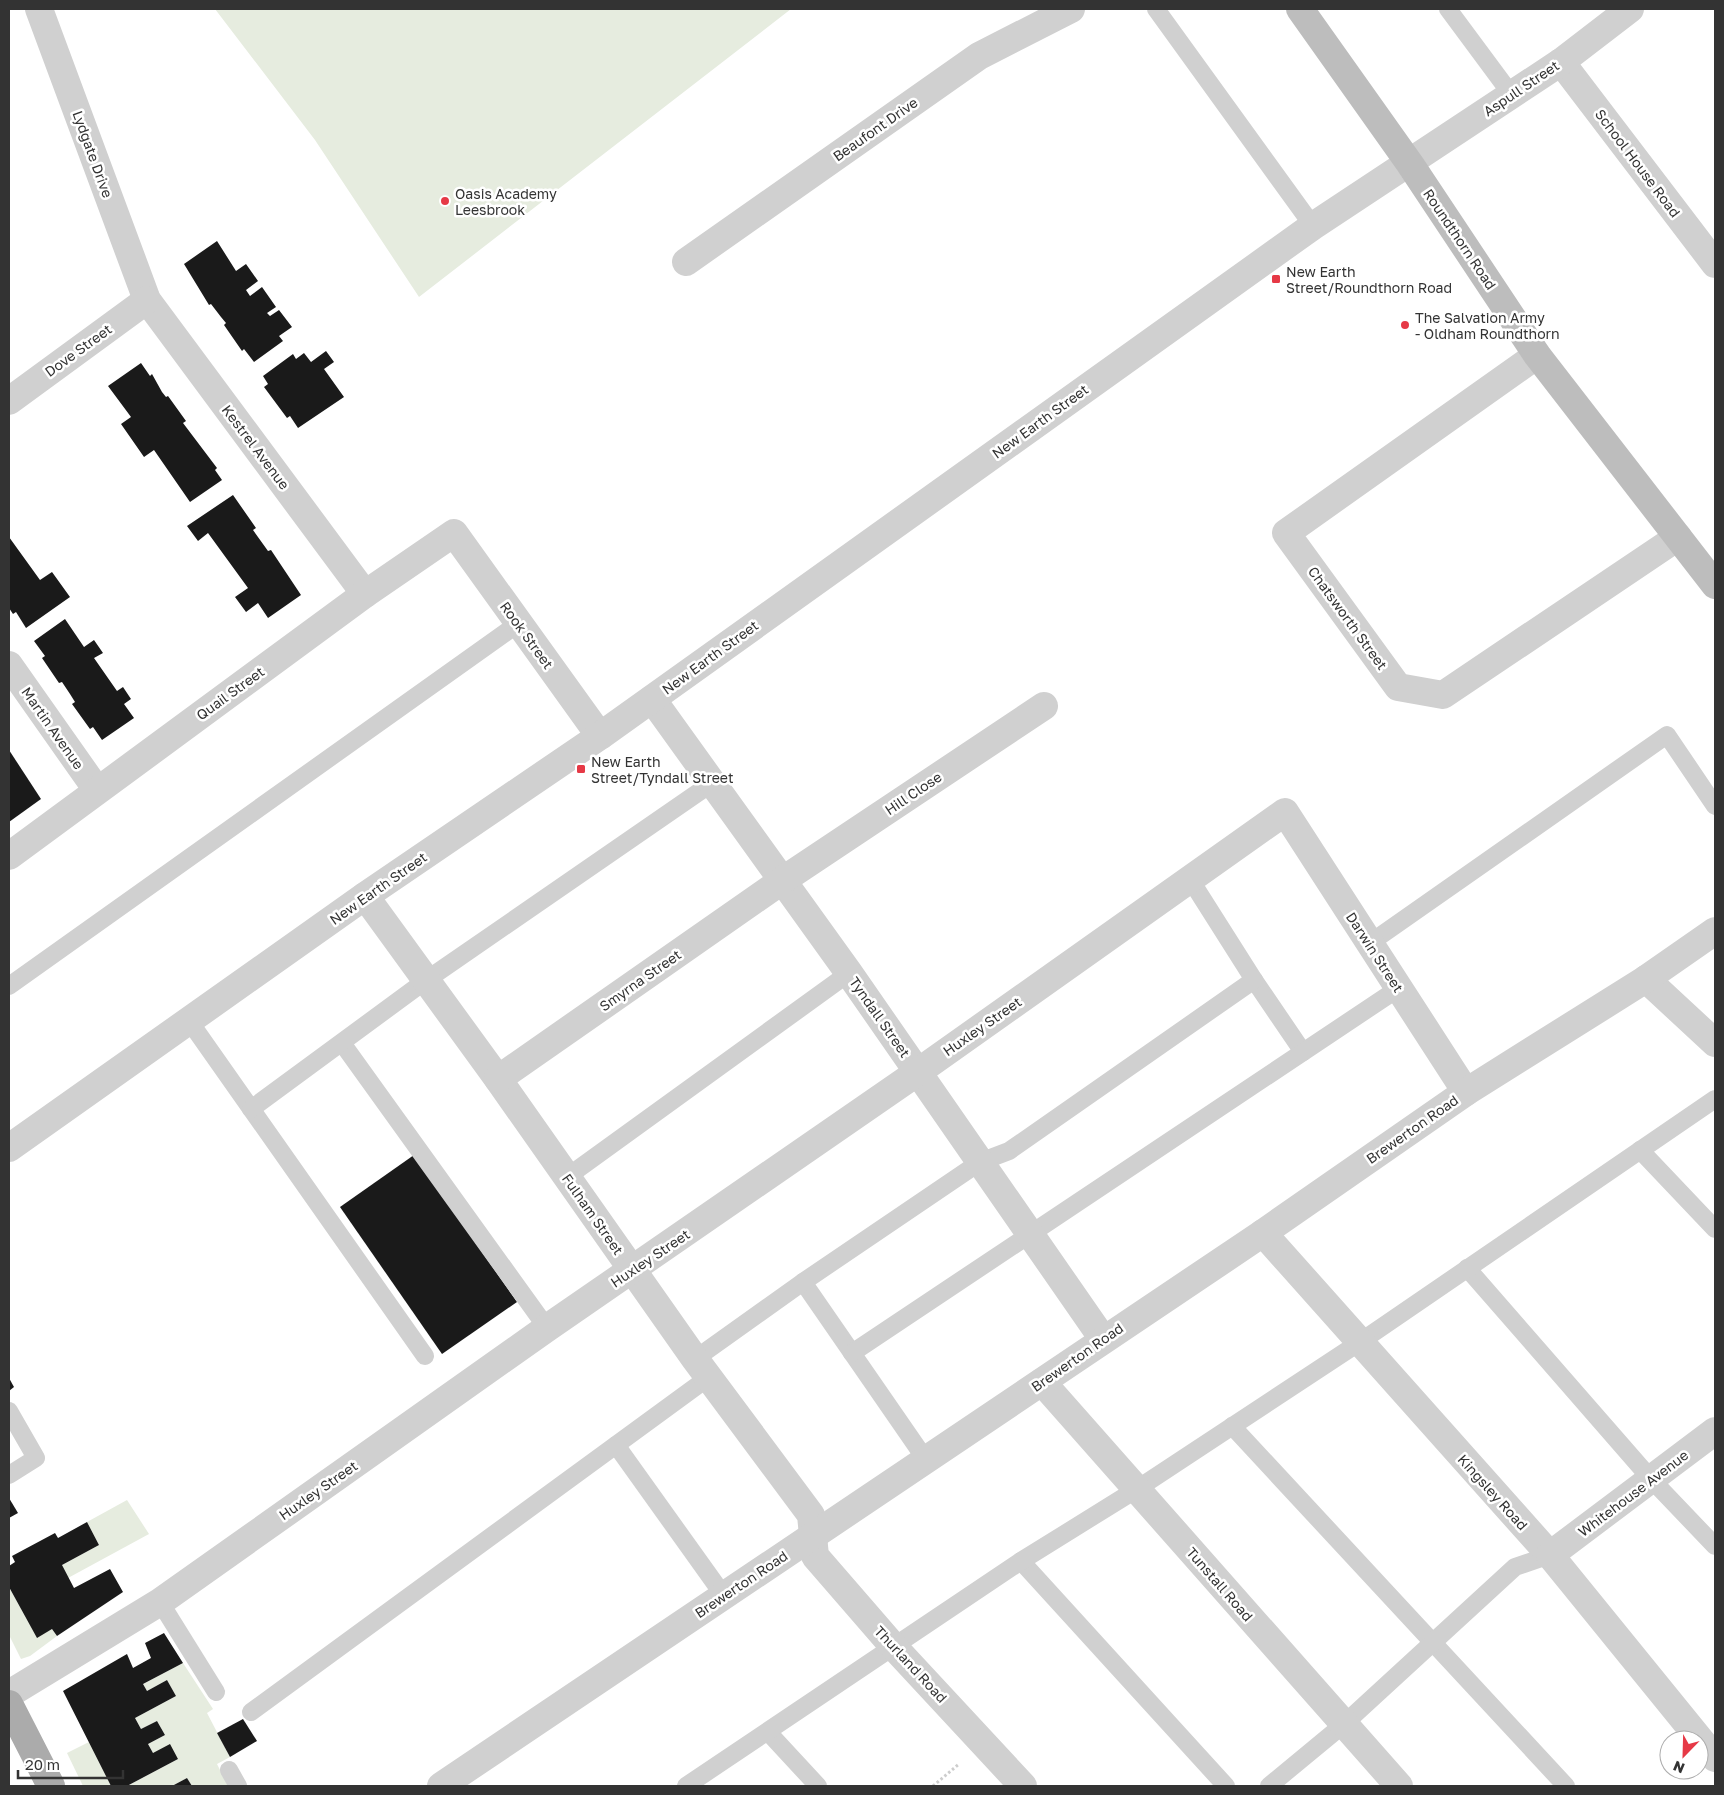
<svg xmlns="http://www.w3.org/2000/svg" width="1724" height="1795" viewBox="0 0 1724 1795" font-family="'Golos Text',sans-serif">
  <style>
    .green { fill: #e6ecdf }
    .building { fill: #1a1a1a }
    .lines { fill: none; stroke-linecap: round; stroke-linejoin: round }
    .path { stroke: #cdcdcd; stroke-width: 3; stroke-dasharray: 2.5 2.5; stroke-linecap: butt }
    .lane { stroke: #d0d0d0; stroke-width: 18 }
    .street { stroke: #d0d0d0; stroke-width: 28 }
    .secondary { stroke: #bdbdbd; stroke-width: 28 }
    .primary { stroke: #ababab; stroke-width: 28 }
    .poi-dot { fill: #e63946; stroke: #fff; stroke-width: 2 }
    .labels { text-anchor: middle; dominant-baseline: central; stroke-width: 5; stroke-linejoin: round; paint-order: stroke }
    .street-label { font-size: 14px; fill: #333; stroke: #fff }
    .poi-label { font-size: 14px; fill: #333; stroke: #fff; text-anchor: start }
  </style>
  <rect width="100%" height="100%" fill="#fff"/>
  <g class="green">
    <polygon points="215,9 791,9 419,297 315,140"/>
    <polygon points="127,1500 149,1534 68,1578 62,1565 99,1545 87,1522"/>
    <polygon points="9,1587 37,1637 52,1629 57,1636 30,1656 21,1659 9,1635"/>
    <polygon points="183,1663 213,1709 207,1713 230,1757 217,1764 228,1786 192,1786 187,1778 172,1786 127,1786 178,1759 153,1753 148,1744 165,1735 157,1721 141,1729 135,1718 176,1696 167,1680 147,1691 143,1684"/>
    <polygon points="89,1742 111,1786 83,1786 67,1753"/>
  </g>
  <g class="building">
    <polygon points="217,241 236,271 246,264 258,281 246,290 250,296 262,287 276,307 267,313 270,316 279,310 292,327 279,336 283,341 254,362 244,349 242,351 224,325 226,323 221,317 211,304 209,305 184,264"/>
    <polygon points="326,351 334,362 324,369 344,397 298,428 290,416 287,418 264,387 268,384 263,376 293,354 296,359 304,353 311,362"/>
    <polygon points="141,363 150,376 152,374 162,392 166,397 168,396 186,421 183,423 217,468 215,470 222,480 190,502 154,450 144,457 121,424 131,417 108,386"/>
    <polygon points="233,495 256,528 253,530 268,551 271,550 301,595 268,618 258,603 246,612 235,597 248,588 208,533 198,541 187,526"/>
    <polygon points="9,537 40,580 52,572 70,597 26,628 16,612 13,614 9,608"/>
    <polygon points="65,619 84,647 94,640 103,653 94,658 117,691 123,687 131,699 124,704 134,718 102,740 93,727 90,729 72,704 75,702 70,694 62,682 59,683 42,658 45,656 34,641"/>
    <polygon points="9,750 41,799 9,822"/>
    <polygon points="414,1155 517,1302 442,1354 340,1207"/>
    <polygon points="9,1378 14,1387 9,1391"/>
    <polygon points="9,1498 18,1513 9,1518"/>
    <polygon points="87,1522 99,1545 62,1565 74,1588 110,1569 123,1592 57,1636 52,1629 37,1638 9,1587 9,1566 15,1562 12,1556 55,1533 58,1538"/>
    <polygon points="164,1633 183,1663 143,1684 147,1691 167,1680 176,1696 135,1718 141,1729 157,1721 165,1735 148,1744 153,1753 170,1744 178,1759 127,1786 111,1786 63,1691 127,1654 133,1668 151,1658 145,1643"/>
    <polygon points="243,1719 257,1741 230,1757 217,1733"/>
    <polygon points="187,1778 192,1786 172,1786"/>
  </g>
  <g class="lines">
    <polyline class="path" points="933,1786 959,1764"/>
    <g class="lane">
      <polyline points="1156,9 1313,226"/>
      <polyline points="1448,9 1511,94"/>
      <polyline points="1190,879 1254,980 1303,1052"/>
      <polyline points="1370,943 1667,735 1715,806"/>
      <polyline points="9,986 519,623"/>
      <polyline points="190,1022 425,1356"/>
      <polyline points="342,1043 547,1328"/>
      <polyline points="251,1109 425,981 712,783"/>
      <polyline points="1640,1150 1715,1229"/>
      <polyline points="567,1177 849,973"/>
      <polyline points="1467,1268 1651,1479 1715,1546"/>
      <polyline points="803,1282 926,1460"/>
      <polyline points="852,1353 1399,988"/>
      <polyline points="695,1359 803,1282 980,1162 1009,1151 1254,980"/>
      <polyline points="9,1411 36,1458 9,1475"/>
      <polyline points="1232,1426 1566,1786"/>
      <polyline points="616,1445 724,1596"/>
      <polyline points="1021,1561 1226,1786"/>
      <polyline points="160,1602 216,1692"/>
      <polyline points="251,1712 709,1377"/>
      <polyline points="768,1732 818,1786"/>
      <polyline points="229,1770 238,1786"/>
      <polyline points="686,1786 1021,1561 1137,1489 1360,1342 1715,1099"/>
      <polyline points="1269,1786 1344,1724 1515,1567 1550,1555"/>
    </g>
    <g class="street">
      <polyline points="39,9 147,300 365,594"/>
      <polyline points="1561,62 1715,264"/>
      <polyline points="686,262 979,56 1071,9"/>
      <polyline points="1537,355 1286,533 1398,687 1443,695 1678,537"/>
      <polyline points="9,401 147,300"/>
      <polyline points="9,665 97,790"/>
      <polyline points="652,699 849,973 1103,1339"/>
      <polyline points="9,856 365,594 454,533 600,736"/>
      <polyline points="365,896 498,1079 695,1359 811,1515 815,1556 893,1646 1023,1786"/>
      <polyline points="1646,979 1715,1043"/>
      <polyline points="498,1079 783,880 1044,706"/>
      <polyline points="9,1148 365,896 600,736 1313,226 1561,62 1630,9"/>
      <polyline points="1263,1233 1550,1555 1715,1758"/>
      <polyline points="1042,1382 1399,1786"/>
      <polyline points="1550,1555 1715,1431"/>
      <polyline points="9,1694 160,1602 547,1328 918,1072 1285,812 1466,1092"/>
      <polyline points="441,1786 1263,1233 1466,1092 1646,979 1715,931"/>
    </g>
    <polyline class="secondary" points="1300,9 1410,164 1537,355 1715,585"/>
    <polyline class="primary" points="9,1704 51,1786"/>
  </g>
  <g class="poi-dot">
    <circle cx="445" cy="201" r="5"/>
    <rect x="1271" y="274" width="10" height="10" rx="2.5"/>
    <circle cx="1405" cy="325" r="5"/>
    <rect x="576" y="764" width="10" height="10" rx="2.5"/>
  </g>
  <g class="labels">
    <g class="street-label">
      <text transform="translate(1521 88) rotate(-34)">Aspull Street</text>
      <text transform="translate(875 129) rotate(-35)">Beaufont Drive</text>
      <text transform="translate(93 154) rotate(70)">Lydgate Drive</text>
      <text transform="translate(1638 163) rotate(53)">School House Road</text>
      <text transform="translate(1460 239) rotate(56)">Roundthorn Road</text>
      <text transform="translate(78 350) rotate(-36)">Dove Street</text>
      <text transform="translate(1040 421) rotate(-36)">New Earth Street</text>
      <text transform="translate(256 447) rotate(53)">Kestrel Avenue</text>
      <text transform="translate(1348 618) rotate(54)">Chatsworth Street</text>
      <text transform="translate(527 635) rotate(54)">Rook Street</text>
      <text transform="translate(710 657) rotate(-36)">New Earth Street</text>
      <text transform="translate(230 693) rotate(-36)">Quail Street</text>
      <text transform="translate(53 728) rotate(55)">Martin Avenue</text>
      <text transform="translate(913 793) rotate(-34)">Hill Close</text>
      <text transform="translate(378 888) rotate(-35)">New Earth Street</text>
      <text transform="translate(1375 952) rotate(57)">Darwin Street</text>
      <text transform="translate(640 980) rotate(-35)">Smyrna Street</text>
      <text transform="translate(880 1017) rotate(55)">Tyndall Street</text>
      <text transform="translate(982 1026) rotate(-35)">Huxley Street</text>
      <text transform="translate(1412 1129) rotate(-35)">Brewerton Road</text>
      <text transform="translate(593 1214) rotate(55)">Fulham Street</text>
      <text transform="translate(650 1258) rotate(-34)">Huxley Street</text>
      <text transform="translate(1077 1357) rotate(-35)">Brewerton Road</text>
      <text transform="translate(318 1490) rotate(-35)">Huxley Street</text>
      <text transform="translate(1493 1492) rotate(48)">Kingsley Road</text>
      <text transform="translate(1633 1493) rotate(-37)">Whitehouse Avenue</text>
      <text transform="translate(741 1584) rotate(-34)">Brewerton Road</text>
      <text transform="translate(1220 1584) rotate(49)">Tunstall Road</text>
      <text transform="translate(911 1664) rotate(47)">Thurland Road</text>
    </g>
    <g class="poi-label">
      <text x="455" y="193">Oasis Academy<tspan x="455" dy="16">Leesbrook</tspan></text>
      <text x="1286" y="271">New Earth<tspan x="1286" dy="16">Street/Roundthorn Road</tspan></text>
      <text x="1415" y="317">The Salvation Army<tspan x="1415" dy="16">- Oldham Roundthorn</tspan></text>
      <text x="591" y="761">New Earth<tspan x="591" dy="16">Street/Tyndall Street</tspan></text>
    </g>
  </g>
  <rect width="1724" height="1795" fill="none" stroke="#333333" stroke-width="20"/>
  <g transform="translate(1684 1755) rotate(203)"><circle r="24" fill="#ffffff" stroke="#adadad"/>
  <path d="M0-4L9 19L0 12L-9 19Z" fill="#e63946"/>
  <text y="-8" font-size="14" font-weight="bold" text-anchor="middle" fill="#333333">N</text>
  </g>
  <path d="M18 1770v8h105v-8" fill="none" stroke="#333333" stroke-width="2.5"/>
  <text x="25" y="1770" font-size="15" fill="#333333" stroke="#ffffff" stroke-width="4" paint-order="stroke">20 m</text>
</svg>
